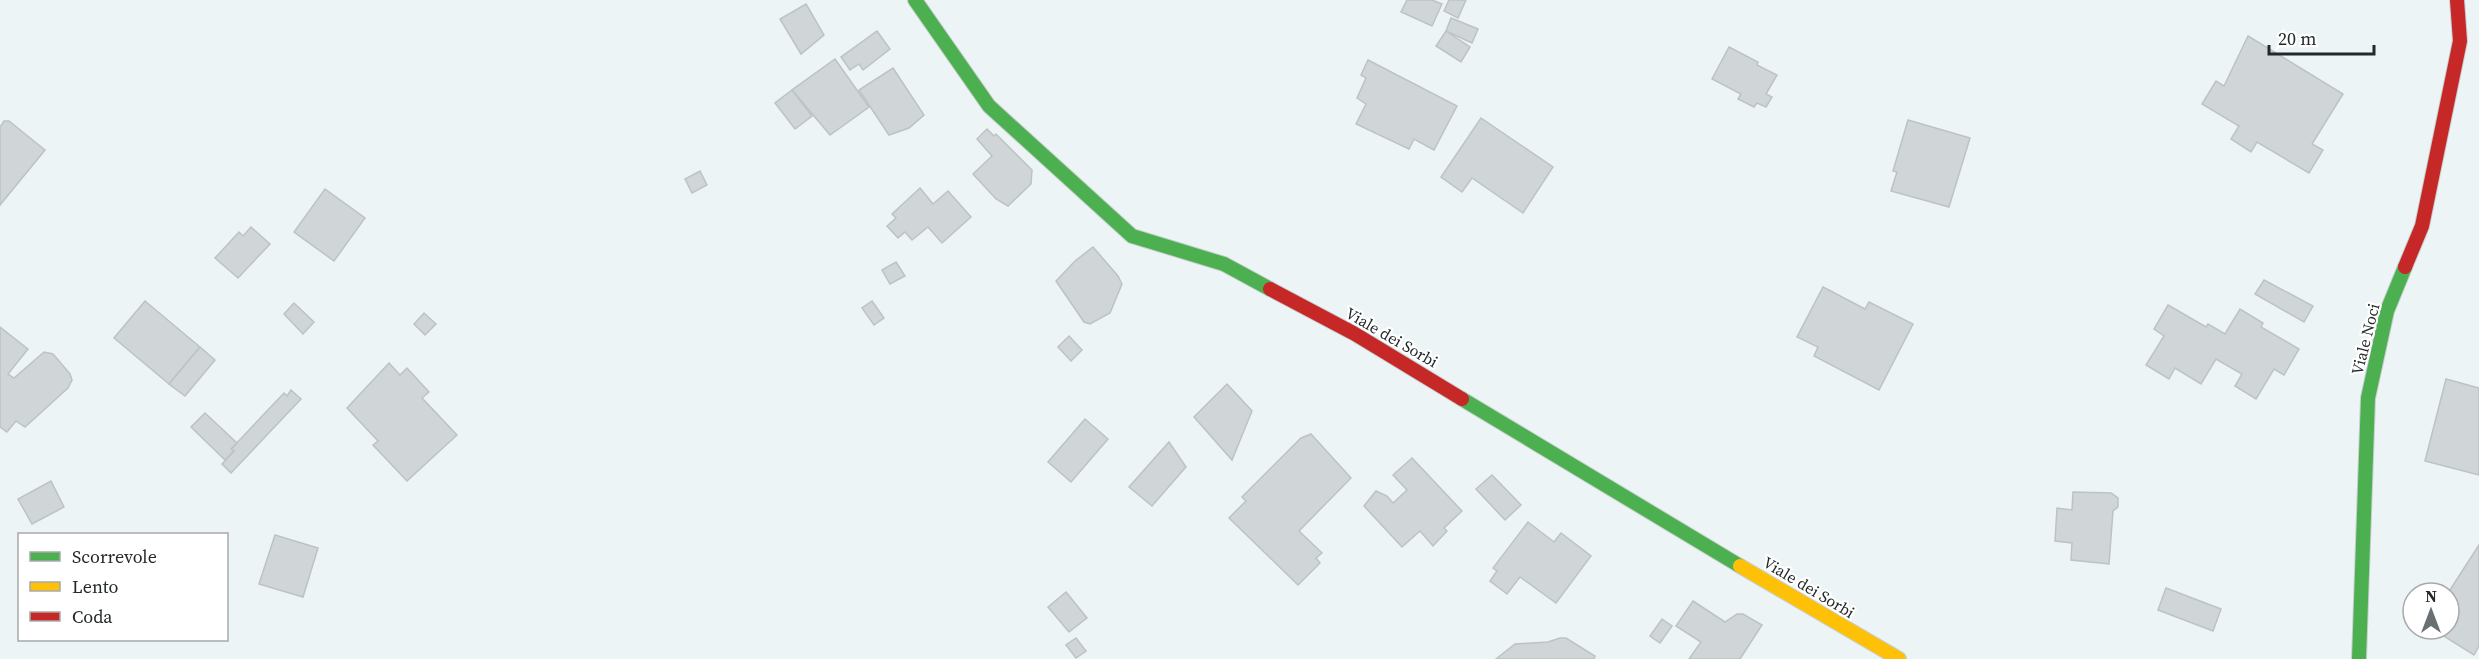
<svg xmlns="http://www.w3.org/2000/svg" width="2479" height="659" viewBox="0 0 2479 659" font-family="'Source Serif 4',serif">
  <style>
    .building { fill: #d0d6d7; stroke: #bdc3c4; stroke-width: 1.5 }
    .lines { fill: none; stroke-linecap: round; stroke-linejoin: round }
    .fast-casing { stroke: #c7cece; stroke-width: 16 }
    .slow-casing { stroke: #c7cece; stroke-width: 16 }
    .jam-casing { stroke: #c7cece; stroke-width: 16 }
    .fast { stroke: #4caf50; stroke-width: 14 }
    .slow { stroke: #ffc107; stroke-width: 14 }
    .jam { stroke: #c62828; stroke-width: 14 }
    .labels { text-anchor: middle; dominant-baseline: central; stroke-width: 4.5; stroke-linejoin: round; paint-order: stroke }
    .street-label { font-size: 16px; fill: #23292a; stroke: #fff }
  </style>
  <rect width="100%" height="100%" fill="#ecf4f5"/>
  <g class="building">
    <polygon points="1407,0 1432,0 1442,4 1432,26 1401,12"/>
    <polygon points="1449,0 1466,0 1458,18 1444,11"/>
    <polygon points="806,4 824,35 801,54 780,19"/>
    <polygon points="1451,18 1478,29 1472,43 1446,31"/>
    <polygon points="877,31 890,49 863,70 859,64 850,70 841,57"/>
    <polygon points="1446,31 1470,47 1461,62 1436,46"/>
    <polygon points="2248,36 2343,94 2312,144 2323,150 2309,173 2257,142 2251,152 2231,139 2239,126 2202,104 2216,81 2224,86"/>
    <polygon points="1729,47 1758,62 1757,65 1777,75 1766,94 1772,97 1766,107 1757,103 1754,107 1738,99 1741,94 1712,79"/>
    <polygon points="835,59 869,107 830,135 792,90"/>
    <polygon points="1368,60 1457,106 1434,150 1414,139 1409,149 1356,124 1366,104 1357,98 1366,78 1361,75"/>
    <polygon points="893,68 924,115 909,128 889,135 859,90"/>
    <polygon points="792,90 812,116 795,129 775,103"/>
    <polygon points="1481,118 1553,167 1523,213 1472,178 1462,192 1441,177"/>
    <polygon points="1908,120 1970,138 1949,207 1891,191 1897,172 1893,171"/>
    <polygon points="4,121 9,121 45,150 0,205 0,127"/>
    <polygon points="987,129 994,136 996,134 1032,170 1031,184 1008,206 996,199 973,174 992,156 977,139"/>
    <polygon points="700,171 707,185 692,193 685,179"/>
    <polygon points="920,188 933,204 948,191 971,217 942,243 928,227 912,240 905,232 898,238 887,226 896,218 892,214"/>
    <polygon points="325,189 365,218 334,261 294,232"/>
    <polygon points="251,227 270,244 238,278 215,258 239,232 243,236"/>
    <polygon points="1093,247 1118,276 1122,284 1110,313 1090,324 1084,322 1056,281 1075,261"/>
    <polygon points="896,262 905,276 890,284 882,270"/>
    <polygon points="2264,280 2313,306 2304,322 2255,294"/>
    <polygon points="1823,287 1865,309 1869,302 1913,324 1879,390 1814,356 1818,347 1797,337"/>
    <polygon points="145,301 200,347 169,384 114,338"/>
    <polygon points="872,301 884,318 874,325 862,308"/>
    <polygon points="294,303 314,322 303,334 284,314"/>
    <polygon points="2168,305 2206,327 2208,324 2225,334 2240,309 2263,323 2261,327 2299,349 2284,375 2274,369 2256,399 2235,386 2242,374 2216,359 2201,384 2175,368 2169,379 2146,365 2164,336 2154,329"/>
    <polygon points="424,313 436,324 425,335 414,324"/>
    <polygon points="0,327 28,349 8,374 14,378 44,352 53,354 70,374 72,380 68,388 25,427 16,421 7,432 0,427"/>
    <polygon points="1069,336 1082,350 1071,361 1058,347"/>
    <polygon points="200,347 215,360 185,396 169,384"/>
    <polygon points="389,363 400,375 407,368 429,392 422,398 457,435 407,481 373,445 378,441 347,408"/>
    <polygon points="2446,379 2479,388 2479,475 2425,461"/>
    <polygon points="1227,384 1252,411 1232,460 1194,417"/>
    <polygon points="291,390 301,399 231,473 222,464 234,451 231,449 284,393 287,396"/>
    <polygon points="205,413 237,443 231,449 234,451 225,460 191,427"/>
    <polygon points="1085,419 1108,439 1071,482 1048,462"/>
    <polygon points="1311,434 1351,478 1299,531 1322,553 1316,558 1320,563 1298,585 1229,518 1246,501 1242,497 1301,438"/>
    <polygon points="1169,442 1186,467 1152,506 1129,487"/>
    <polygon points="1412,458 1462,511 1444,528 1447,531 1433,546 1420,531 1402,547 1364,506 1376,491 1387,496 1393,503 1407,490 1393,475"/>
    <polygon points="1492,475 1521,505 1505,520 1476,489"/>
    <polygon points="51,481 64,507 32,524 18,499"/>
    <polygon points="2073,492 2111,493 2118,498 2118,507 2113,511 2109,564 2071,560 2072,543 2055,541 2057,508 2072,510"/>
    <polygon points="1528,522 1554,542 1561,533 1591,556 1556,603 1520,577 1507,594 1490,581 1497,571 1493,568"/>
    <polygon points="275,535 318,548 303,597 259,584"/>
    <polygon points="2479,545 2479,646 2474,655 2442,635 2444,631 2441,629 2449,629 2448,593"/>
    <polygon points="2166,588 2221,609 2213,631 2158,610"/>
    <polygon points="1066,592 1087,618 1069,632 1048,607"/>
    <polygon points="1693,601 1725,622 1737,614 1743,614 1762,625 1740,659 1689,659 1701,642 1676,626"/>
    <polygon points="1662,619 1672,626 1660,643 1650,636"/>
    <polygon points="1076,638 1086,651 1076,658 1066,645"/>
    <polygon points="1560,638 1566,638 1595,656 1594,659 1496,659 1515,644 1548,642"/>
  </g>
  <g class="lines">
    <g class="fast-casing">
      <g id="fast">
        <polyline points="915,0 989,106 1132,236 1224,264 1270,289"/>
        <polyline points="1462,399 1740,566"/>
        <polyline points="2359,659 2368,398 2387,311 2405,267"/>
      </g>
    </g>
    <g class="slow-casing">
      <polyline id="slow" points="1740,566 1899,659"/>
    </g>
    <g class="jam-casing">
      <g id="jam">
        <polyline points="2405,267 2422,226 2460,41 2457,0"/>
        <polyline points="1270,289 1355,334 1462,399"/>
      </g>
    </g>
    <use href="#fast" class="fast"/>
    <use href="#slow" class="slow"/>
    <use href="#jam" class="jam"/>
  </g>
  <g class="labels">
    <g class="street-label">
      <text transform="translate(1392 337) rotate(30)">Viale dei Sorbi</text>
      <text transform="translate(2365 339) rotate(-76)">Viale Noci</text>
      <text transform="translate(1809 587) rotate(31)">Viale dei Sorbi</text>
    </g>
  </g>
  <rect x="18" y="533" width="210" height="108" fill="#ffffff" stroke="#a7a9aa" stroke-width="1.5"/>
  <rect x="30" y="552" width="30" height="9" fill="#4caf50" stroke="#a7a9aa" stroke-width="1.5"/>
  <text x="72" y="563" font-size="18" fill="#23292a">Scorrevole</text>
  <rect x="30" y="582" width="30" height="9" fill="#ffc107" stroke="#a7a9aa" stroke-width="1.5"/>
  <text x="72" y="593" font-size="18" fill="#23292a">Lento</text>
  <rect x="30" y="612" width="30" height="9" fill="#c62828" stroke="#a7a9aa" stroke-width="1.5"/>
  <text x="72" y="623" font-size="18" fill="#23292a">Coda</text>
  <g transform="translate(2431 611)"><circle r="28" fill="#ffffff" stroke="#a7a9aa" stroke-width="1.5"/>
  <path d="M0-4.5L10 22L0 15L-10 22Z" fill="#697071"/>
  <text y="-9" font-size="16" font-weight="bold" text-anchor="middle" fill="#23292a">N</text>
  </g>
  <path d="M2269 45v9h105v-9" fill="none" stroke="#23292a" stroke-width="3"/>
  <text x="2278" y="45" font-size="18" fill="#23292a" stroke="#ffffff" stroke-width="4.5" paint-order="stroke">20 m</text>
</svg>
